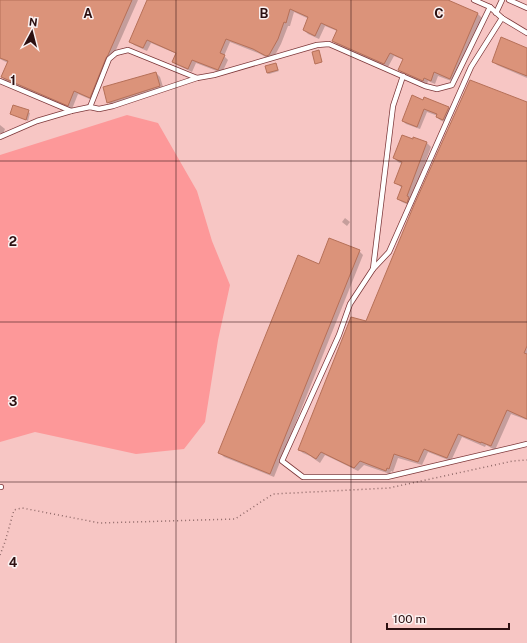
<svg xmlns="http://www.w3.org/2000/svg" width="527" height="643" viewBox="0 0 527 643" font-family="'Public Sans',sans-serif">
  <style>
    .park { fill: #fd9899 }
    .shadow { fill: #0003 }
    .building { fill: #db937a; stroke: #b67058 }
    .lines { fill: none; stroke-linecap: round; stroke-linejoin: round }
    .service-casing { stroke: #7d383a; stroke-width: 6 }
    .path { stroke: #8e6867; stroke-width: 1.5; stroke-dasharray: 1 3; stroke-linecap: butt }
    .service { stroke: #fff; stroke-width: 4.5 }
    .grid { fill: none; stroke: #2c1011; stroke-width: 1; stroke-opacity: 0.55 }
    .grid-label { font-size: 13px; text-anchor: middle; font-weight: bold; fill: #2c1011; stroke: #fbf2f2; stroke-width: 3; stroke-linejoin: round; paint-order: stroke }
  </style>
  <rect width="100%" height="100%" fill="#f7c6c4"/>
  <polygon class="park" points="127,115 158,123 197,191 212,241 230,285 218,340 205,422 184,449 136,454 35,432 0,442 0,155"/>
  <g class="shadow">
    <polygon points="0,0 138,0 112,59 109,62 94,101 78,94 72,109 6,81 2,77 8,63 0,59"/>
    <polygon points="148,0 446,0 478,14 482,18 454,82 438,76 435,84 428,81 427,84 403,74 399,70 404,60 394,56 388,67 337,45 333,41 337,31 325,26 319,39 308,34 304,30 309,19 294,12 290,26 288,26 281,44 273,59 270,59 258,53 230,42 224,56 228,60 222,73 196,63 192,72 177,65 173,62 177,54 151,43 147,51 134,45 130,41"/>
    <polygon points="527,49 527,78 497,65 493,61"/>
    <polygon points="276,64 279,71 269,74 267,73"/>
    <polygon points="156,73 160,77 164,90 112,106 108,102"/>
    <polygon points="423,101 449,108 452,110 446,123 440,120 437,117 438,116 427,112 420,129 406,124 403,121"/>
    <polygon points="527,103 527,420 511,414 495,450 486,445 485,447 462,437 451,461 428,452 422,465 398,458 393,472 391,471 390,474 364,465 358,471 325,455 320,463 310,456 303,453 299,450 366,322"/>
    <polygon points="14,106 30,113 28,121 11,113"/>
    <polygon points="0,125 5,129 3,134 0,133"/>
    <polygon points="414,138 427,143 431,147 411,199 411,206 402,202 398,199 402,188 395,182 402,164 398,162 394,158"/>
    <polygon points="345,218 350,222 347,226 342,222"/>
    <polygon points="359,251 363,255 274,477 224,457 220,453 319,265"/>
  </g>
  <g class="building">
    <polygon points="0,0 132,0 108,55 106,58 90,98 74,91 68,106 1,77 8,61 0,58"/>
    <polygon points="147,0 448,0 478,13 450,79 434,72 431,81 424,78 423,81 398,70 403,59 390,53 384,64 332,41 337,30 321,23 315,36 303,30 308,17 290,9 286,23 284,22 278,39 269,55 266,56 253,49 226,39 220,53 225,55 218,70 192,60 188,69 172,62 176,53 147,40 143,48 129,42"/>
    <polygon points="501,37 527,48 527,76 492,62"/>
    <polygon points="319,50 322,62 315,64 312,52"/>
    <polygon points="276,63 278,70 267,73 265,66"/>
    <polygon points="156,72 160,86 107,103 103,87"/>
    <polygon points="470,80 527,102 527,346 524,353 527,354 527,419 507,410 491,446 481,442 481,443 458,434 447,458 424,449 418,462 394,454 389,469 387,468 386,471 360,461 354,468 321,452 316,459 305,452 298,450 351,317 366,321 414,205"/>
    <polygon points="412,95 423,100 424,97 449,107 443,120 436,117 437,114 424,109 417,127 402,121"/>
    <polygon points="13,105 29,110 26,120 10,114"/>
    <polygon points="402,135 413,139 413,137 427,142 407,196 409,197 407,203 397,199 402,186 394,183 402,162 393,158"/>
    <polygon points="329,238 360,250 270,474 218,453 298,255 319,264"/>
  </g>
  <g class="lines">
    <g class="service-casing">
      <g id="service">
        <polyline points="474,0 490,7 502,18 527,33"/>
        <polyline points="509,0 527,8"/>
        <polyline points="496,13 502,0"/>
        <polyline points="502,18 471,67 389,252 373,269 350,304 339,335 282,461 303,477 387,477 527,444"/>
        <polyline points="0,81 71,111"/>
        <polyline points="90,107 109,59 116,53 128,50 197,78"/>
        <polyline points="0,137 37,121 71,111 90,107 99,109 113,106 197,78 214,75 317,45 329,44 425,86 437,89 452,85 490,7"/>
        <polyline points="373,269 393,106 403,76"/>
        <polyline points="0,487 1,487"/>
      </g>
    </g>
    <polyline class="path" points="0,555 5,542 14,510 22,508 100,523 235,519 273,494 389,488 513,461 527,460"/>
    <use href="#service" class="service"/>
  </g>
  <path class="grid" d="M176,0V643M351,0V643M0,161H527M0,322H527M0,482H527"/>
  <g class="grid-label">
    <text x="88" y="18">A</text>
    <text x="264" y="18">B</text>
    <text x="439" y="18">C</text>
    <text x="13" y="85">1</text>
    <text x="13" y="246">2</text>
    <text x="13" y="406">3</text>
    <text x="13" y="567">4</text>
  </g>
  <g transform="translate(32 32) rotate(7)" stroke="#fbf2f2" stroke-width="3" paint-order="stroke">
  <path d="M0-3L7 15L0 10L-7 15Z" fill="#2c1011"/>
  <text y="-6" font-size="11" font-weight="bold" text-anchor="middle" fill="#2c1011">N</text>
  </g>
  <path d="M387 623v6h122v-6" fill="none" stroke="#2c1011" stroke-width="2"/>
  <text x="393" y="623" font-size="12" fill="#2c1011" stroke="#fbf2f2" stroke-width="3" paint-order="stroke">100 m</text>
</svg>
